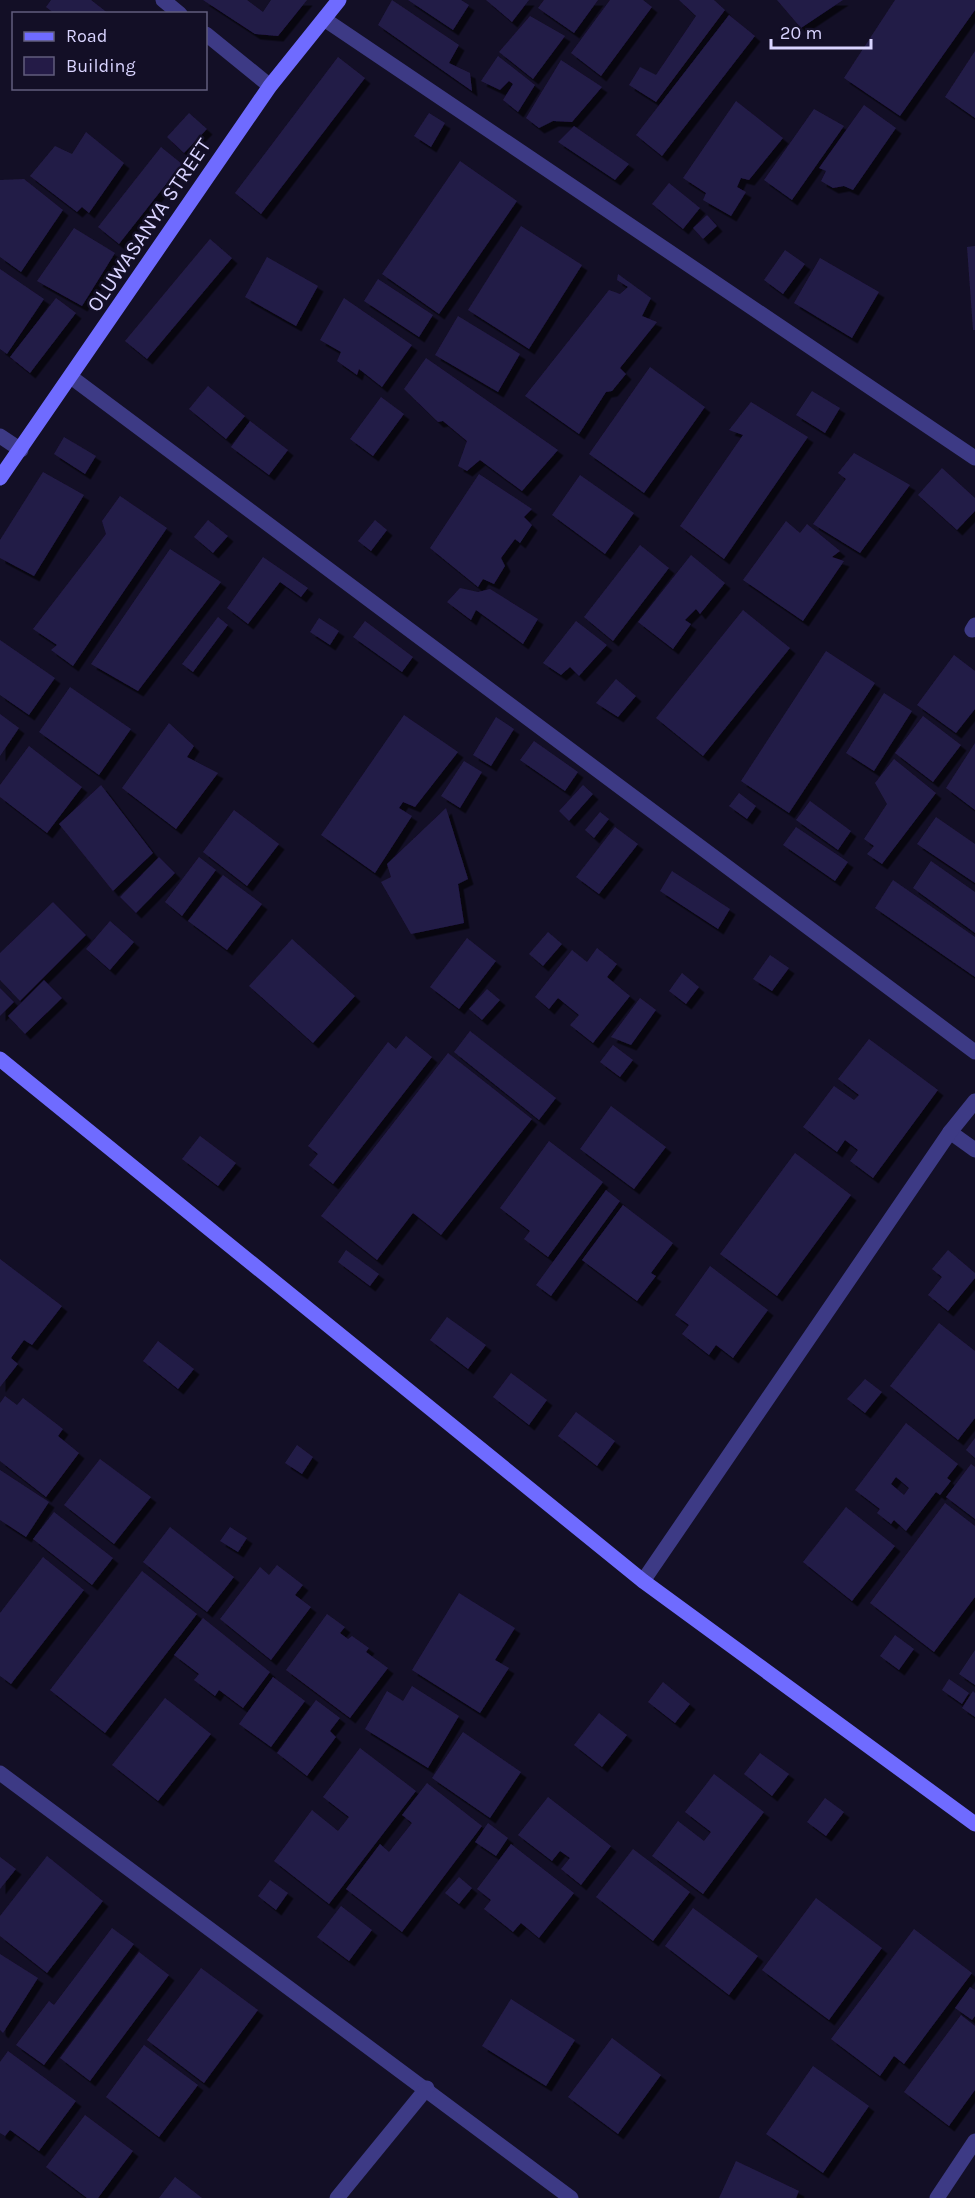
<svg xmlns="http://www.w3.org/2000/svg" width="975" height="2198" viewBox="0 0 975 2198" font-family="Karla,sans-serif">
  <style>
    .building { fill: #241b47; fill-rule: evenodd; filter: url(#shadow) }
    .lines { fill: none; stroke-linecap: round; stroke-linejoin: round }
    .street { stroke: #3d3a85; stroke-width: 15 }
    .secondary { stroke: #6f6bff; stroke-width: 15 }
    .labels { text-anchor: middle; dominant-baseline: central; stroke-width: 5; stroke-linejoin: round; paint-order: stroke }
    .street-label { font-size: 21px; fill: #d9d4ff; stroke: #130f26 }
  </style>
  <defs>
    <filter id="shadow"><feDropShadow dx="5.5" dy="5.5" stdDeviation="0" flood-color="#0009"/></filter>
  </defs>
  <rect width="100%" height="100%" fill="#130f26"/>
  <g class="building">
    <polygon points="51,0 91,0 109,14 55,14 46,7"/>
    <polygon points="203,0 247,0 263,12 271,0 307,0 278,36 255,34"/>
    <polygon points="392,0 459,45 449,63 470,73 472,91 378,25"/>
    <polygon points="408,0 461,0 469,5 453,30"/>
    <polygon points="486,0 529,0 512,22"/>
    <polygon points="544,0 598,0 574,33 538,8"/>
    <polygon points="610,0 643,0 652,7 601,76 571,53"/>
    <polygon points="679,0 714,0 725,10 656,102 629,85 640,67 656,75 696,16"/>
    <polygon points="777,0 843,0 801,28"/>
    <polygon points="895,0 975,0 975,10 900,116 844,78"/>
    <polygon points="729,15 755,36 662,156 636,135"/>
    <polygon points="530,16 565,36 533,79 499,52"/>
    <polygon points="975,51 975,118 945,97"/>
    <polygon points="498,56 535,85 518,112 503,100 513,84 509,81 500,90 481,81"/>
    <polygon points="338,57 365,78 261,214 235,193"/>
    <polygon points="561,60 602,87 572,122 553,121 539,128 526,118"/>
    <polygon points="736,101 783,138 749,180 741,178 737,187 746,192 731,216 703,200 706,193 683,178"/>
    <polygon points="864,105 896,128 853,190 844,186 833,188 821,181 826,171 819,168"/>
    <polygon points="814,109 844,126 792,200 764,180"/>
    <polygon points="189,113 207,129 184,153 167,137"/>
    <polygon points="429,113 445,123 431,147 414,136"/>
    <polygon points="574,126 629,164 615,180 558,142"/>
    <polygon points="86,132 124,163 89,213 82,207 77,212 30,176 55,146 72,154"/>
    <polygon points="161,147 182,164 119,244 98,227"/>
    <polygon points="460,161 517,201 439,314 382,274"/>
    <polygon points="24,179 63,210 21,272 0,257 0,180"/>
    <polygon points="669,183 700,208 683,229 652,204"/>
    <polygon points="707,215 717,226 703,239 693,228"/>
    <polygon points="521,226 582,265 529,349 468,310"/>
    <polygon points="74,228 115,253 82,306 37,281"/>
    <polygon points="210,239 232,258 147,359 125,341"/>
    <polygon points="975,246 975,330 973,330 967,247"/>
    <polygon points="785,250 805,264 783,294 764,280"/>
    <polygon points="267,257 318,286 296,326 245,297"/>
    <polygon points="820,258 879,292 852,338 794,303"/>
    <polygon points="0,269 44,299 7,354 0,349"/>
    <polygon points="618,274 651,298 642,316 657,322 620,368 626,374 612,391 606,392 579,434 525,396 609,290 620,294 628,287 617,280"/>
    <polygon points="378,279 433,315 419,337 364,301"/>
    <polygon points="56,298 76,313 30,373 10,357"/>
    <polygon points="344,298 412,345 382,387 359,369 357,375 337,361 341,352 320,340"/>
    <polygon points="458,316 520,354 498,392 435,355"/>
    <polygon points="426,358 558,450 522,491 480,460 467,471 458,466 467,441 443,421 438,422 404,389"/>
    <polygon points="650,367 705,407 644,493 589,454"/>
    <polygon points="208,386 245,416 226,439 189,409"/>
    <polygon points="812,391 840,408 825,433 796,415"/>
    <polygon points="381,397 404,414 373,456 350,439"/>
    <polygon points="751,402 808,437 724,559 680,526 743,435 729,430"/>
    <polygon points="250,421 288,450 269,475 231,447"/>
    <polygon points="64,437 96,456 85,474 54,454"/>
    <polygon points="854,453 910,485 860,553 813,524 846,479 838,473"/>
    <polygon points="942,468 975,498 975,511 957,530 918,495"/>
    <polygon points="43,472 84,495 34,576 0,558 0,540"/>
    <polygon points="479,474 532,509 524,517 532,525 520,543 515,539 501,558 505,566 494,584 483,579 478,587 430,548"/>
    <polygon points="580,475 634,513 605,554 552,515"/>
    <polygon points="120,496 167,528 73,666 51,650 57,645 33,629 106,534 102,521"/>
    <polygon points="208,520 228,536 213,553 194,537"/>
    <polygon points="375,520 387,530 371,551 358,541"/>
    <polygon points="786,521 800,533 807,524 840,551 832,557 844,561 803,621 743,580"/>
    <polygon points="640,545 669,568 613,641 584,617"/>
    <polygon points="170,549 221,582 138,691 91,664"/>
    <polygon points="691,555 725,583 700,614 696,609 685,620 691,624 673,649 638,622"/>
    <polygon points="263,557 308,588 301,597 280,582 248,624 227,608"/>
    <polygon points="460,588 478,592 490,589 538,619 523,644 476,610 471,620 447,602"/>
    <polygon points="743,610 790,648 703,756 656,718"/>
    <polygon points="218,617 228,625 193,672 182,664"/>
    <polygon points="319,618 339,631 330,645 310,632"/>
    <polygon points="365,621 413,657 402,672 353,637"/>
    <polygon points="576,621 607,645 579,676 570,667 561,675 543,663"/>
    <polygon points="0,640 55,678 29,715 0,695"/>
    <polygon points="826,651 875,683 789,813 741,781"/>
    <polygon points="954,655 975,671 975,709 956,733 917,705"/>
    <polygon points="616,679 636,696 618,717 596,703"/>
    <polygon points="70,687 131,729 99,775 39,732"/>
    <polygon points="884,693 912,711 874,771 846,753"/>
    <polygon points="0,714 19,728 0,756"/>
    <polygon points="404,715 458,752 415,807 403,802 399,808 412,816 375,873 321,835"/>
    <polygon points="923,716 961,745 933,782 895,753"/>
    <polygon points="496,717 514,729 491,766 473,755"/>
    <polygon points="169,723 194,746 187,757 218,773 176,829 122,788"/>
    <polygon points="534,741 578,772 565,791 520,760"/>
    <polygon points="975,743 975,810 946,788"/>
    <polygon points="29,746 82,787 47,833 0,797 0,785"/>
    <polygon points="894,759 936,793 882,864 867,854 874,846 864,839 887,804 875,783"/>
    <polygon points="464,761 482,772 460,808 441,796"/>
    <polygon points="101,785 153,853 113,891 59,824"/>
    <polygon points="583,785 593,794 569,821 559,811"/>
    <polygon points="739,793 756,806 747,819 729,806"/>
    <polygon points="810,801 851,831 838,850 796,820"/>
    <polygon points="446,808 468,879 458,884 464,923 411,934 381,882 391,877 387,864"/>
    <polygon points="234,810 279,844 247,886 203,852"/>
    <polygon points="600,812 609,819 594,838 585,830"/>
    <polygon points="936,817 975,844 975,883 917,844"/>
    <polygon points="615,827 638,844 599,894 576,877"/>
    <polygon points="796,827 848,862 835,881 783,845"/>
    <polygon points="159,857 175,873 136,913 120,897"/>
    <polygon points="199,857 216,870 182,916 165,902"/>
    <polygon points="931,861 975,892 975,933 913,888"/>
    <polygon points="672,871 730,909 718,929 660,891"/>
    <polygon points="223,875 262,904 227,950 188,921"/>
    <polygon points="893,880 975,937 975,977 875,908"/>
    <polygon points="53,902 86,935 20,1001 0,980 0,953"/>
    <polygon points="110,921 134,942 110,970 86,949"/>
    <polygon points="548,932 562,944 543,966 529,954"/>
    <polygon points="467,938 496,961 459,1009 430,987"/>
    <polygon points="292,939 355,996 313,1043 249,986"/>
    <polygon points="597,948 617,964 607,977 630,996 593,1043 570,1025 579,1015 558,998 549,1009 535,997 572,950 587,962"/>
    <polygon points="770,955 789,968 772,991 753,979"/>
    <polygon points="682,973 699,987 686,1004 669,991"/>
    <polygon points="44,980 62,998 25,1034 8,1016"/>
    <polygon points="0,988 14,1002 0,1016"/>
    <polygon points="487,989 500,1000 482,1020 469,1009"/>
    <polygon points="640,998 656,1010 631,1045 611,1037"/>
    <polygon points="470,1031 556,1098 539,1120 454,1052"/>
    <polygon points="406,1036 432,1057 333,1184 309,1165 318,1154 308,1146 388,1042 396,1049"/>
    <polygon points="869,1039 938,1090 873,1178 850,1161 858,1150 845,1140 837,1152 803,1127 834,1086 854,1100 859,1095 838,1079"/>
    <polygon points="613,1045 633,1060 620,1077 600,1062"/>
    <polygon points="448,1053 532,1119 441,1235 413,1213 377,1260 321,1216"/>
    <polygon points="611,1106 666,1147 634,1189 580,1149"/>
    <polygon points="200,1136 236,1163 218,1186 182,1159"/>
    <polygon points="549,1141 603,1182 548,1257 524,1239 530,1231 500,1208"/>
    <polygon points="795,1153 851,1195 777,1296 720,1254"/>
    <polygon points="606,1190 620,1201 551,1296 536,1285"/>
    <polygon points="623,1205 673,1243 651,1273 656,1276 637,1301 582,1260"/>
    <polygon points="346,1250 379,1274 370,1286 338,1262"/>
    <polygon points="948,1250 975,1273 975,1278 948,1311 928,1295 942,1277 932,1269"/>
    <polygon points="0,1259 62,1306 32,1345 24,1340 11,1358 18,1364 0,1387"/>
    <polygon points="710,1266 768,1310 733,1358 716,1345 709,1355 682,1334 689,1325 675,1315"/>
    <polygon points="447,1317 486,1345 468,1369 430,1340"/>
    <polygon points="939,1323 975,1351 975,1418 958,1440 890,1386"/>
    <polygon points="158,1341 194,1369 178,1389 143,1361"/>
    <polygon points="511,1373 547,1400 529,1425 493,1397"/>
    <polygon points="865,1379 882,1392 865,1413 847,1399"/>
    <polygon points="5,1396 17,1405 23,1398 63,1429 58,1436 79,1453 46,1497 0,1461 0,1403"/>
    <polygon points="576,1412 615,1441 597,1466 558,1436"/>
    <path d="M906,1423L958,1464L947,1478L951,1481L940,1495L936,1492L906,1531L894,1520L891,1524L877,1513L880,1509L855,1490ZM896,1477L909,1488L904,1495L891,1484Z"/>
    <polygon points="975,1438 975,1458 966,1450"/>
    <polygon points="297,1445 313,1457 302,1474 285,1463"/>
    <polygon points="100,1459 151,1497 114,1544 64,1505"/>
    <polygon points="971,1464 975,1467 975,1519 946,1497"/>
    <polygon points="0,1470 49,1502 26,1537 0,1520"/>
    <polygon points="945,1503 975,1526 975,1597 934,1652 870,1603"/>
    <polygon points="846,1507 895,1546 852,1601 803,1562"/>
    <polygon points="54,1512 113,1558 92,1585 33,1539"/>
    <polygon points="170,1527 234,1577 207,1612 143,1562"/>
    <polygon points="230,1527 247,1538 238,1552 220,1541"/>
    <polygon points="43,1557 84,1590 11,1684 0,1676 0,1613"/>
    <polygon points="277,1565 303,1585 295,1595 311,1607 271,1660 220,1619 260,1567 269,1575"/>
    <polygon points="142,1571 197,1614 105,1733 50,1690"/>
    <polygon points="459,1593 515,1628 495,1660 509,1668 480,1713 412,1670"/>
    <polygon points="327,1614 345,1627 340,1633 348,1639 352,1636 369,1648 366,1652 388,1668 350,1718 286,1670"/>
    <polygon points="203,1618 270,1672 243,1708 219,1690 215,1696 194,1680 199,1674 174,1655"/>
    <polygon points="895,1635 914,1649 899,1670 880,1656"/>
    <polygon points="975,1650 975,1685 959,1674"/>
    <polygon points="273,1677 305,1701 271,1747 239,1724"/>
    <polygon points="949,1679 969,1693 962,1704 942,1690"/>
    <polygon points="663,1682 690,1704 675,1723 648,1702"/>
    <polygon points="412,1686 459,1716 428,1768 365,1729 387,1691 403,1701"/>
    <polygon points="973,1691 975,1693 975,1717 962,1708"/>
    <polygon points="165,1698 211,1734 158,1801 112,1765"/>
    <polygon points="316,1700 340,1718 330,1731 336,1737 307,1776 277,1753"/>
    <polygon points="599,1713 627,1735 602,1767 574,1745"/>
    <polygon points="463,1732 521,1772 490,1818 432,1778"/>
    <polygon points="360,1748 416,1791 329,1904 274,1861 312,1810 338,1831 349,1817 323,1797"/>
    <polygon points="760,1753 789,1774 772,1796 744,1774"/>
    <polygon points="714,1774 764,1812 703,1894 652,1856 678,1821 704,1841 711,1832 685,1812"/>
    <polygon points="427,1783 482,1826 402,1932 346,1889 380,1844 389,1852 412,1823 402,1815"/>
    <polygon points="548,1797 611,1846 581,1885 561,1869 570,1858 560,1851 552,1861 518,1835"/>
    <polygon points="825,1798 844,1812 826,1836 807,1822"/>
    <polygon points="488,1823 508,1838 496,1856 475,1842"/>
    <polygon points="511,1844 574,1893 539,1938 521,1923 513,1932 484,1909 491,1900 477,1889"/>
    <polygon points="633,1849 690,1892 653,1941 596,1897"/>
    <polygon points="47,1856 103,1901 47,1973 0,1936 0,1916"/>
    <polygon points="0,1857 16,1869 0,1889"/>
    <polygon points="459,1877 472,1888 459,1904 445,1893"/>
    <polygon points="270,1880 288,1893 276,1910 258,1896"/>
    <polygon points="816,1898 882,1948 829,2020 762,1970"/>
    <polygon points="341,1906 372,1930 349,1961 317,1937"/>
    <polygon points="693,1908 758,1956 729,1995 665,1946"/>
    <polygon points="112,1928 134,1944 44,2065 16,2045 49,2001 54,2005"/>
    <polygon points="914,1929 972,1973 904,2064 894,2056 880,2076 831,2039"/>
    <polygon points="139,1952 169,1975 90,2081 60,2058"/>
    <polygon points="0,1954 38,1978 3,2033 0,2030"/>
    <polygon points="201,1968 258,2010 204,2083 147,2040"/>
    <polygon points="970,1987 975,1990 975,2016 972,2020 955,2008"/>
    <polygon points="511,1999 575,2040 546,2086 482,2046"/>
    <polygon points="961,2015 975,2026 975,2090 949,2126 904,2092"/>
    <polygon points="612,2038 661,2075 618,2134 568,2097"/>
    <polygon points="144,2045 198,2085 159,2137 106,2097"/>
    <polygon points="8,2051 76,2101 39,2151 10,2130 5,2136 0,2133 0,2062"/>
    <polygon points="813,2066 869,2106 823,2173 766,2134"/>
    <polygon points="85,2115 133,2151 98,2198 87,2198 46,2167"/>
    <polygon points="736,2161 799,2191 796,2198 719,2198"/>
    <polygon points="175,2177 202,2198 159,2198"/>
  </g>
  <g class="lines">
    <g class="street">
      <polyline points="163,0 180,14"/>
      <polyline points="324,19 975,458"/>
      <polyline points="206,34 270,86"/>
      <polyline points="71,377 975,1052"/>
      <polyline points="0,436 21,450"/>
      <polyline points="972,630 975,625"/>
      <polyline points="950,1132 975,1150"/>
      <polyline points="643,1581 950,1132 975,1101"/>
      <polyline points="0,1773 571,2198"/>
      <polyline points="337,2198 427,2088"/>
      <polyline points="937,2198 975,2141"/>
    </g>
    <g class="secondary">
      <polyline points="0,478 270,86 339,0"/>
      <polyline points="0,1059 643,1581 975,1824"/>
    </g>
  </g>
  <g class="labels">
    <g class="street-label">
      <text transform="translate(149 225) rotate(-56)">OLUWASANYA STREET</text>
    </g>
  </g>
  <rect x="12" y="12" width="195" height="78" fill="#130f26" stroke="#625e7d" stroke-width="1.5"/>
  <rect x="24" y="32" width="30" height="9" fill="#6f6bff" stroke="#625e7d" stroke-width="1.5"/>
  <text x="66" y="42" font-size="18" fill="#d9d4ff">Road</text>
  <rect x="24" y="57" width="30" height="18" fill="#241b47" stroke="#625e7d" stroke-width="1.5"/>
  <text x="66" y="72" font-size="18" fill="#d9d4ff">Building</text>
  <path d="M771 39v9h100v-9" fill="none" stroke="#d9d4ff" stroke-width="3"/>
  <text x="780" y="39" font-size="18" fill="#d9d4ff" stroke="#130f26" stroke-width="4.5" paint-order="stroke">20 m</text>
</svg>
